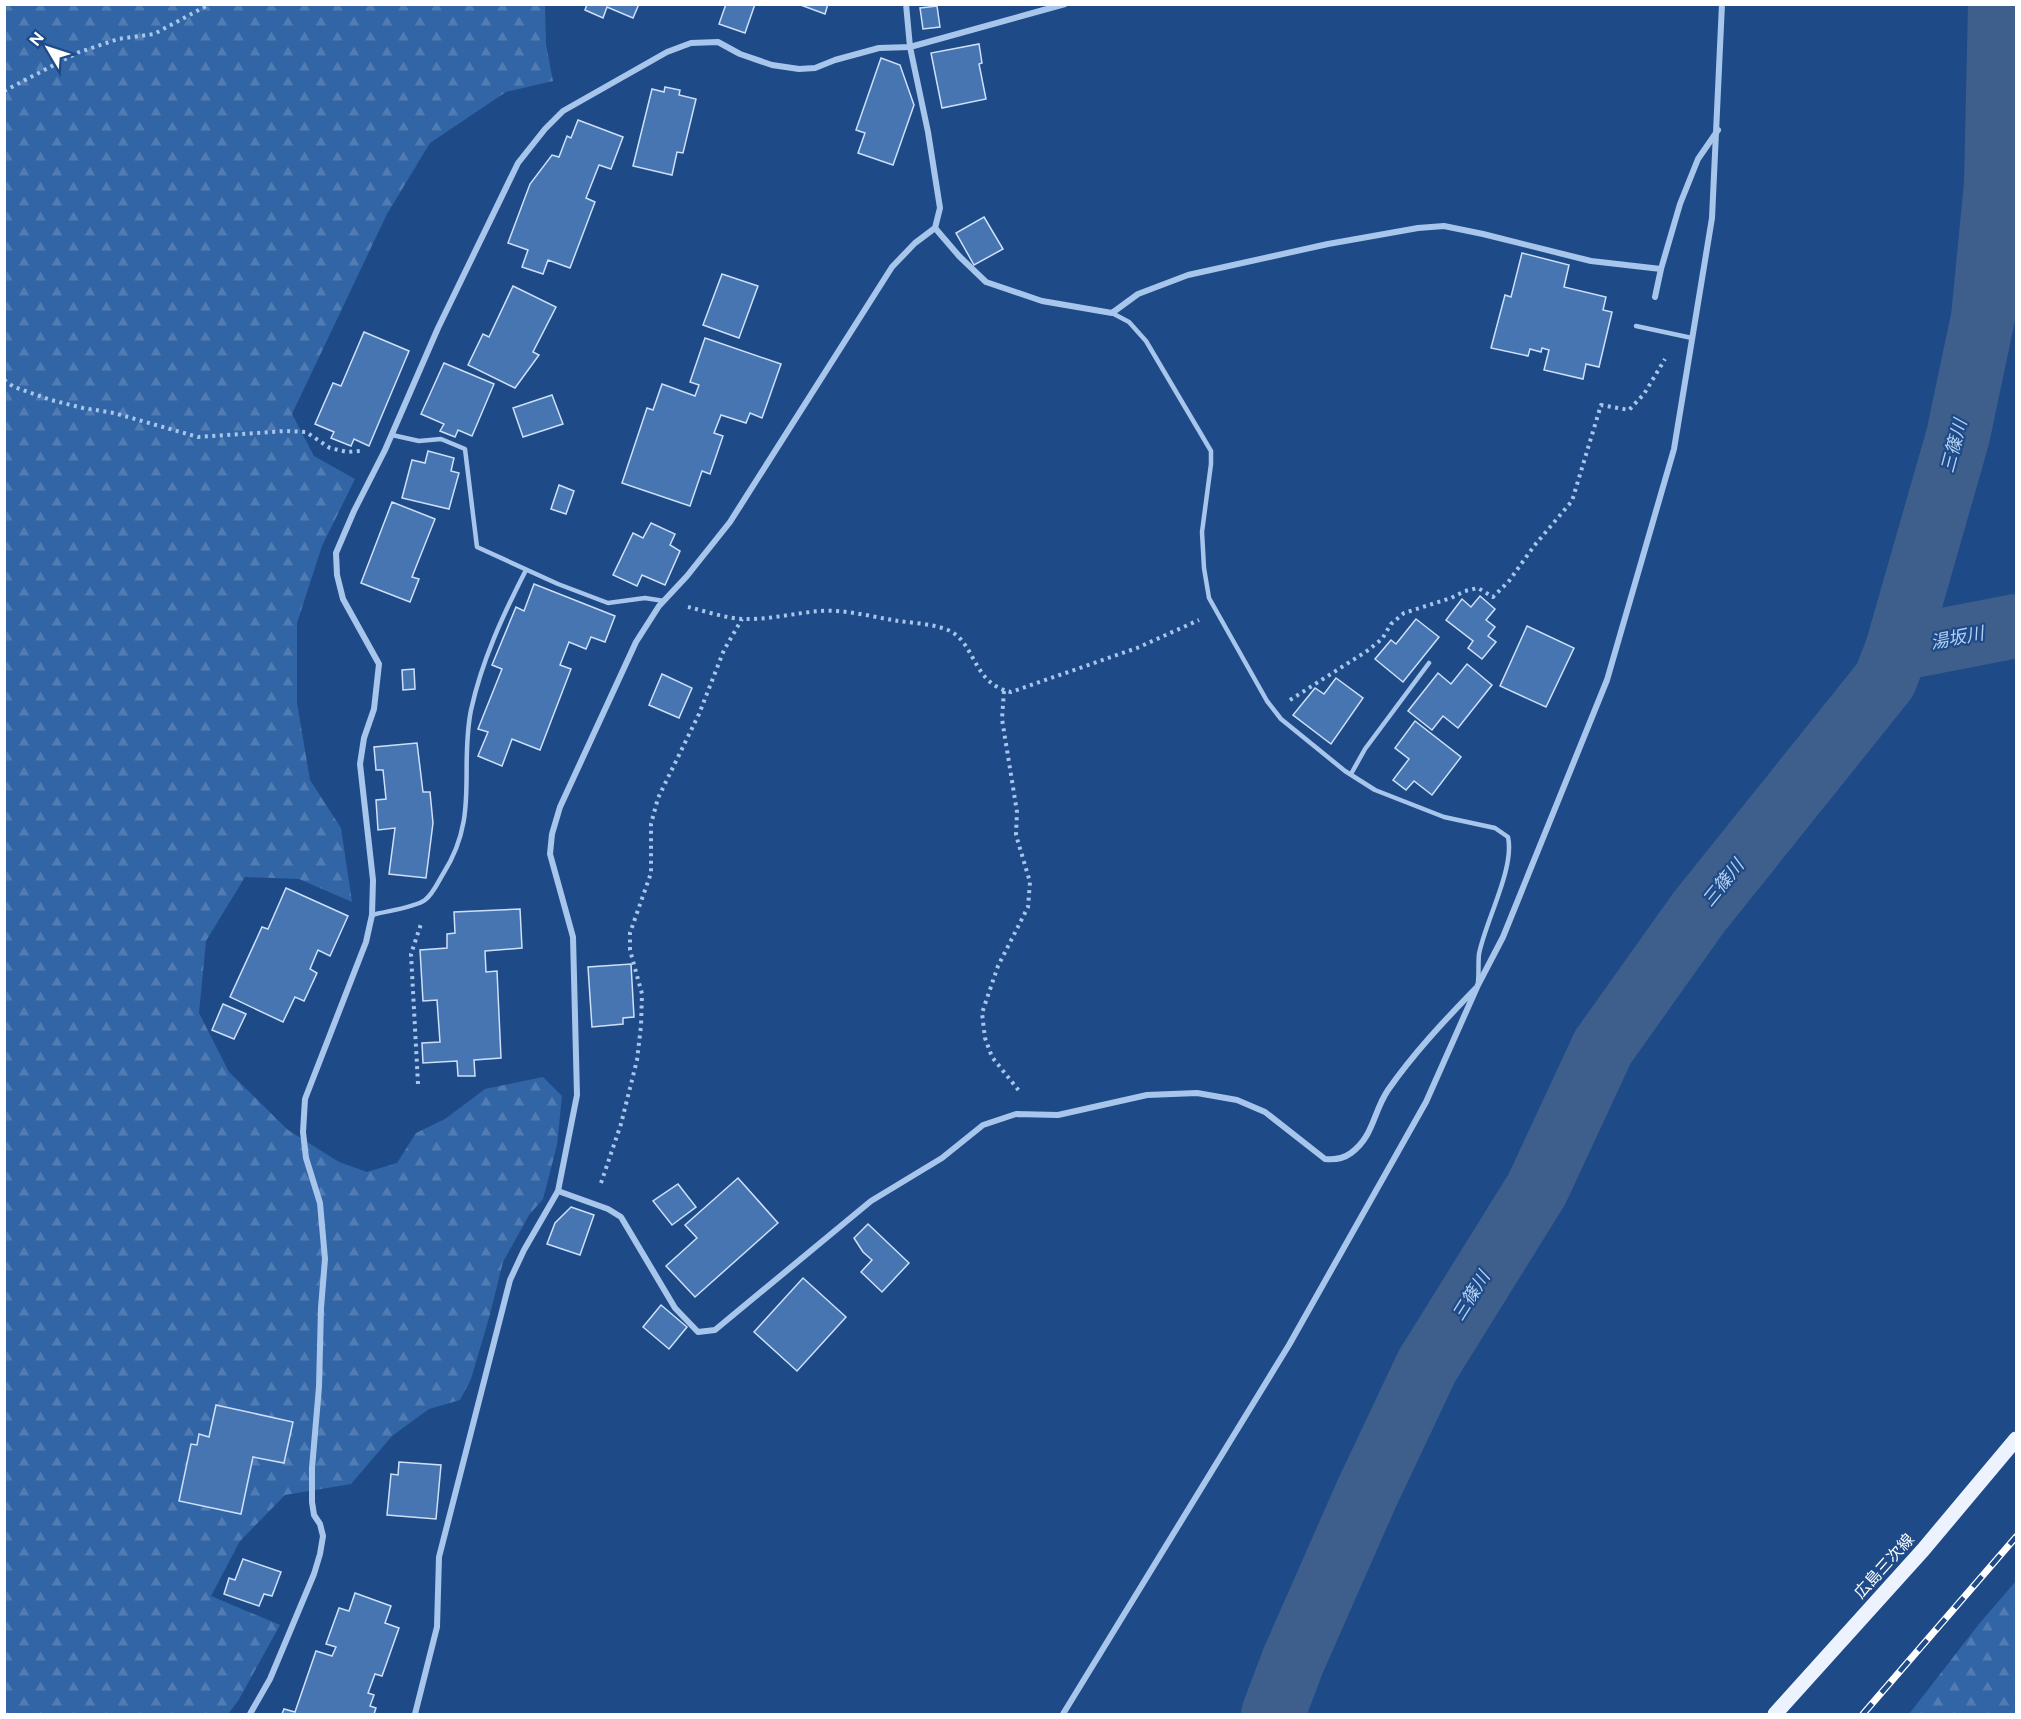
<svg xmlns="http://www.w3.org/2000/svg" width="2021" height="1719" viewBox="0 0 2021 1719" font-family="Figtree,'Noto Sans JP',sans-serif">
  <style>
    .forest { fill: url(#forest-firs) }
    .lines { fill: none; stroke-linecap: round; stroke-linejoin: round }
    .river { stroke: #3e5f8b; stroke-width: 64 }
    .building { fill: #4675b1; stroke: #cde0f8; stroke-width: 1.5 }
    .path { stroke: #a8c6eb; stroke-width: 4; stroke-dasharray: 3 4.5; stroke-linecap: butt }
    .service { stroke: #a8c6eb; stroke-width: 4.5 }
    .minor { stroke: #a8c6eb; stroke-width: 6 }
    .primary { stroke: #edf3fe; stroke-width: 15 }
    .rail-casing { stroke: #fff; stroke-width: 7 }
    .rail { stroke: #1e4b88; stroke-width: 4.5; stroke-dasharray: 14; stroke-linecap: butt }
    .labels { text-anchor: middle; dominant-baseline: central; stroke-width: 4.5; stroke-linejoin: round; paint-order: stroke }
    .street-label { font-size: 16px; fill: #fff; stroke: #1e4b88 }
    .water-label { font-size: 18px; font-style: italic; fill: #b4d0f3; stroke: #1e4b88 }
  </style>
  <defs>
    <pattern id="forest-firs" width="22" height="20" patternUnits="userSpaceOnUse" patternTransform="scale(1.5)"><rect width="22" height="20" fill="#3165a6"/><path d="M5 1l3.5 6h-7zM16 11l3.5 6h-7z" fill="#507cb3"/></pattern>
  </defs>
  <rect width="100%" height="100%" fill="#1e4b88"/>
  <g class="forest">
    <polygon points="5,5 545,5 546,44 553,81 506,92 430,143 387,214 292,414 314,456 355,479 322,546 297,623 297,703 310,780 341,828 352,902 299,879 245,877 206,941 199,1013 229,1072 288,1130 339,1162 367,1172 397,1163 416,1133 445,1119 485,1089 543,1077 562,1096 557,1145 543,1199 529,1215 503,1262 489,1318 471,1379 460,1400 429,1409 392,1436 351,1484 285,1495 240,1541 211,1596 280,1625 238,1701 228,1714 5,1714"/>
    <polygon points="2016,1581 2016,1714 1909,1714 1979,1624"/>
  </g>
  <g class="lines">
    <g class="river">
      <polyline points="1897,649 2016,626"/>
      <polyline points="1273,1714 1293,1661 1367,1493 1427,1366 1537,1189 1603,1047 1699,912 1885,680 1897,649 1958,436 1983,317 1996,184 2000,4"/>
    </g>
  </g>
  <g class="building">
    <polygon points="587,4 639,4 633,18 607,7 603,18 585,10"/>
    <polygon points="726,4 755,4 745,33 719,24"/>
    <polygon points="798,4 828,4 825,14"/>
    <polygon points="937,6 940,27 923,29 920,8"/>
    <polygon points="979,44 982,63 979,64 986,99 942,108 931,53"/>
    <polygon points="881,58 900,65 914,105 893,165 858,153 865,133 856,130"/>
    <polygon points="665,87 680,90 679,95 696,99 683,153 677,152 672,175 633,166 652,89 664,92"/>
    <polygon points="578,120 623,137 611,169 599,165 586,198 595,202 570,268 548,260 543,274 522,267 528,250 508,243 530,184 552,155 559,157 567,136 571,138"/>
    <polygon points="984,217 1003,249 974,265 956,233"/>
    <polygon points="1522,253 1569,265 1564,287 1606,297 1603,310 1612,312 1599,367 1586,364 1583,379 1544,370 1549,350 1542,348 1541,352 1530,349 1528,356 1491,348 1505,295 1511,297"/>
    <polygon points="722,274 758,286 739,338 703,325"/>
    <polygon points="513,286 556,307 533,352 539,355 515,388 468,365 483,334 489,337"/>
    <polygon points="364,332 409,351 369,446 354,439 351,446 331,438 334,432 315,424 333,383 341,386"/>
    <polygon points="705,338 781,364 762,418 750,413 746,423 721,415 714,433 723,436 710,474 702,471 690,506 622,483 647,408 653,410 662,384 695,396 699,385 690,382"/>
    <polygon points="444,363 494,384 472,436 458,430 455,437 440,431 444,424 421,414"/>
    <polygon points="552,395 563,424 523,437 513,408"/>
    <polygon points="428,451 454,458 451,471 459,473 449,509 402,498 412,460 425,463"/>
    <polygon points="559,485 574,491 566,514 551,509"/>
    <polygon points="392,502 435,519 412,577 419,579 410,602 361,583"/>
    <polygon points="651,523 675,534 670,545 680,551 665,585 642,575 637,586 613,575 633,533 643,538"/>
    <polygon points="534,584 615,616 605,642 591,637 586,649 569,642 560,665 571,669 540,750 512,739 502,766 478,756 488,732 478,729 502,669 492,665 516,607 524,611"/>
    <polygon points="1480,596 1495,609 1486,620 1495,627 1488,636 1496,642 1482,659 1468,648 1473,641 1446,620 1462,599 1471,607"/>
    <polygon points="1416,619 1439,637 1403,682 1375,659 1391,640 1396,644"/>
    <polygon points="1527,626 1574,648 1546,707 1500,686"/>
    <polygon points="1467,664 1492,685 1458,728 1443,716 1432,730 1408,711 1438,673 1451,684"/>
    <polygon points="414,669 415,689 403,690 402,670"/>
    <polygon points="662,674 692,688 679,718 649,705"/>
    <polygon points="1336,678 1363,698 1331,744 1293,715 1315,688 1324,694"/>
    <polygon points="1415,721 1461,757 1432,795 1414,781 1406,790 1393,780 1409,759 1395,748"/>
    <polygon points="417,743 423,792 430,792 433,823 426,878 389,874 395,828 378,830 376,800 386,799 383,770 376,770 374,747"/>
    <polygon points="286,888 348,916 330,956 318,950 310,969 317,973 304,1001 295,997 283,1022 230,997 262,927 268,929"/>
    <polygon points="520,909 522,948 485,951 486,972 497,971 501,1058 474,1060 475,1076 458,1076 457,1061 423,1063 422,1043 440,1042 437,1000 423,1001 420,950 447,948 447,934 455,933 454,912"/>
    <polygon points="631,964 634,1017 623,1018 623,1024 592,1027 588,967"/>
    <polygon points="223,1004 246,1014 234,1039 212,1030"/>
    <polygon points="738,1178 778,1223 695,1297 666,1266 697,1238 685,1225"/>
    <polygon points="678,1184 696,1207 672,1225 653,1201"/>
    <polygon points="571,1207 594,1215 580,1255 547,1244 555,1223"/>
    <polygon points="868,1224 909,1263 882,1292 861,1272 872,1260 863,1252 854,1238"/>
    <polygon points="803,1278 846,1317 797,1371 754,1332"/>
    <polygon points="661,1305 687,1327 669,1349 643,1327"/>
    <polygon points="216,1405 293,1422 284,1463 253,1457 241,1514 179,1501 191,1444 197,1445 199,1434 209,1437"/>
    <polygon points="399,1462 441,1465 436,1519 387,1515 391,1474 398,1475"/>
    <polygon points="243,1559 281,1572 272,1596 264,1594 259,1606 224,1594 229,1578 235,1580"/>
    <polygon points="355,1593 391,1606 385,1623 399,1628 382,1676 375,1674 368,1693 374,1695 370,1706 376,1708 374,1714 282,1714 284,1709 295,1712 316,1651 332,1656 336,1647 326,1644 339,1608 349,1611"/>
  </g>
  <g class="lines">
    <g class="path">
      <polyline points="4,91 77,53 118,39 154,34 210,4"/>
      <polyline points="4,380 14,387 51,400 83,408 114,413 198,437 285,431 306,432 330,448 347,452 361,451"/>
      <path d="M688,607C705,611 725,618 742,619C768,620 795,613 820,611C845,609 873,617 898,621C914,623 933,624 948,630C976,642 972,684 1011,692L1137,648L1199,620"/>
      <polyline points="1004,691 1002,719 1017,812 1016,835 1030,882 1028,907 998,966 982,1013 985,1038 992,1057 1020,1092"/>
      <polyline points="1290,700 1367,651 1382,639 1391,624 1404,613 1451,598 1465,591 1478,588 1493,597 1509,581 1534,546 1572,501 1601,405 1629,410 1644,394 1665,359"/>
      <polyline points="418,1084 411,954 421,924"/>
      <polyline points="601,1183 621,1124 637,1060 641,1026 642,994 630,950 630,933 651,873 651,824 658,798 699,714 724,650 742,619"/>
    </g>
    <g class="service">
      <path d="M1112,313L1129,322L1146,341L1211,451V464L1202,532L1204,568L1209,598L1267,701L1281,719L1345,771L1375,790L1444,817L1495,828L1508,837C1515,868 1485,922 1479,954C1478,963 1479,973 1478,982"/>
      <polyline points="1636,326 1692,338"/>
      <polyline points="392,435 419,441 441,439 465,449 477,547 558,584 608,603 645,598 664,601"/>
      <polyline points="1351,774 1365,749 1429,663"/>
      <path d="M372,915C386,911 414,908 425,900C433,894 438,882 443,874C480,816 459,770 471,710C482,660 503,615 526,570"/>
    </g>
    <g class="minor">
      <polyline points="935,228 959,256 986,282 1042,301 1112,313 1138,294 1188,275 1328,244 1418,228 1444,226 1483,234 1591,261 1661,269 1680,204 1698,159 1718,130"/>
      <polyline points="1655,297 1661,269"/>
      <path d="M558,1191L608,1209L621,1217L675,1308L698,1332L715,1330L871,1201L942,1158L983,1125L1016,1114L1058,1115L1147,1095L1197,1093L1237,1100L1265,1112L1325,1159C1335,1160 1343,1159 1351,1153C1374,1136 1373,1112 1388,1090C1413,1054 1444,1021 1475,989"/>
      <polyline points="250,1714 270,1679 314,1574 320,1554 323,1536 320,1524 314,1515 312,1502 312,1468 319,1387 321,1308 325,1259 320,1203 306,1158 303,1132 305,1099 366,942 372,915 373,880 360,764 364,738 374,709 379,664 343,599 337,575 336,553 354,511 385,450 438,328 518,163 545,129 563,111 667,52 691,43 718,42 740,54 772,65 799,69 815,68 835,60 879,48 910,47 1065,4"/>
      <polyline points="415,1714 437,1627 439,1557 510,1280 524,1250 558,1191 577,1095 573,937 550,854 552,834 560,807 636,642 659,606 687,576 730,522 892,267 915,243 935,228 940,208 928,132 910,47 906,4"/>
      <polyline points="1063,1714 1289,1345 1426,1102 1478,985 1503,937 1607,680 1674,449 1712,218 1722,4"/>
    </g>
    <polyline class="primary" points="1775,1714 1923,1550 2016,1439"/>
    <g class="rail-casing">
      <polyline id="rail" points="1863,1714 2016,1537"/>
    </g>
    <use href="#rail" class="rail"/>
  </g>
  <g class="labels">
    <g class="street-label">
      <text transform="translate(1884 1566) rotate(-48)">広島三次線</text>
    </g>
    <g class="water-label">
      <text transform="translate(1954 446) rotate(-75)">三篠川</text>
      <text transform="translate(1957 638) rotate(-11)">湯坂川</text>
      <text transform="translate(1723 883) rotate(-51)">三篠川</text>
      <text transform="translate(1471 1296) rotate(-58)">三篠川</text>
    </g>
  </g>
  <rect width="2021" height="1719" fill="none" stroke="#ffffff" stroke-width="12"/>
  <g transform="translate(48 48) rotate(309)" stroke="#1e4b88" stroke-width="4.5" paint-order="stroke">
  <path d="M0-4.5L10 22L0 15L-10 22Z" fill="#ffffff"/>
  <text y="-9" font-size="16" font-weight="bold" text-anchor="middle" fill="#ffffff">N</text>
  </g>
</svg>
